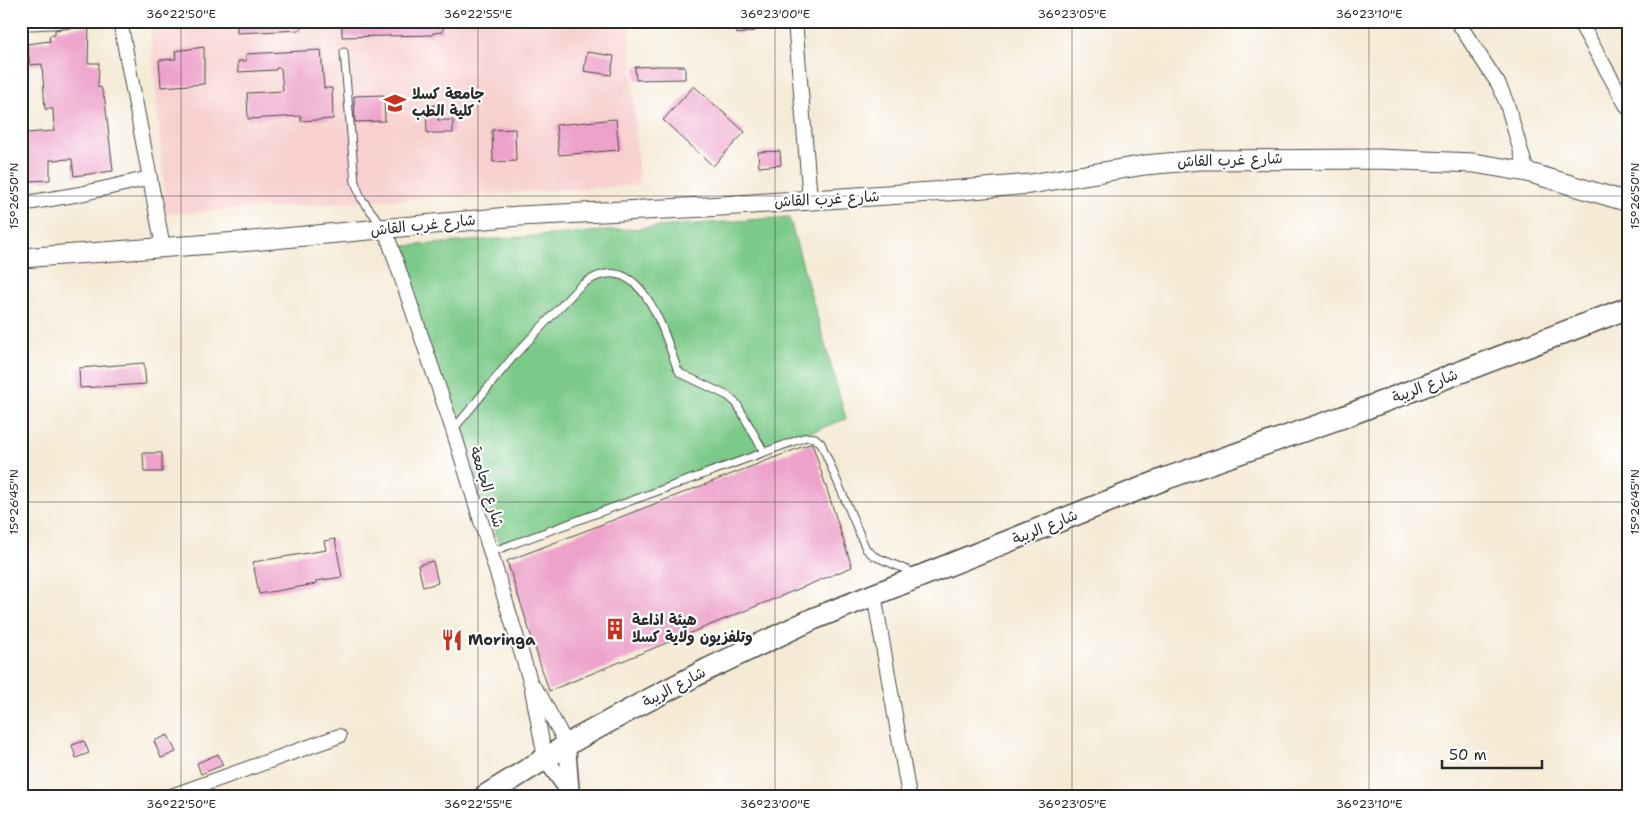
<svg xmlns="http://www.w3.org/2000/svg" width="1649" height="817" viewBox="0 0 1649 817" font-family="'Shantell Sans','Playpen Sans Arabic',sans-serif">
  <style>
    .built { fill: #f7d0cf }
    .green { fill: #7cca89; stroke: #547a5a }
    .building { fill: #eda2ca }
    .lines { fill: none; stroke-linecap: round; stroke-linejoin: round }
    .service-casing { stroke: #494844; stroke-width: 9 }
    .minor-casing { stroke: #494844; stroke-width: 16 }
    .tertiary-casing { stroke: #494844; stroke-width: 19 }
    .secondary-casing { stroke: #494844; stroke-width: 21 }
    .primary-casing { stroke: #494844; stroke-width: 24 }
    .service { stroke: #fff; stroke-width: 7 }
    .minor { stroke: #fff; stroke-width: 14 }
    .tertiary { stroke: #fff; stroke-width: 16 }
    .secondary { stroke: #fff; stroke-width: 19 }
    .primary { stroke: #fff; stroke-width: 21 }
    .ticks { fill: none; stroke: #2b2b2b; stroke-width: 1; stroke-opacity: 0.45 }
    .labels { text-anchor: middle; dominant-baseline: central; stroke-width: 4.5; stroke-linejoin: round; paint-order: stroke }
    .poi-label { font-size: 15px; font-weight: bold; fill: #2b2b2b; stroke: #fff; text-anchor: start }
    .street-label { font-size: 15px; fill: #2b2b2b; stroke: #fff }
    .neatline { fill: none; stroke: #2b2b2b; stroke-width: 2 }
    .ticks-label { font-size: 12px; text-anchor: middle; fill: #2b2b2b }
  </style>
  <rect width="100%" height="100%" fill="#fff"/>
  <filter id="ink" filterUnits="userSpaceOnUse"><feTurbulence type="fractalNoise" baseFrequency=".02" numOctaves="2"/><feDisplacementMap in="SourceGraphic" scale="10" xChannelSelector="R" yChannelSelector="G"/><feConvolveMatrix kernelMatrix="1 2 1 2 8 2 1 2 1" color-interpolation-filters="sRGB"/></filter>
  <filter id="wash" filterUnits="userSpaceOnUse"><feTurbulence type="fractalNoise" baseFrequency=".0096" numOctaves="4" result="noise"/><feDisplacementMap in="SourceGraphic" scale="20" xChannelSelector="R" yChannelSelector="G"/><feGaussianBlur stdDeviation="1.12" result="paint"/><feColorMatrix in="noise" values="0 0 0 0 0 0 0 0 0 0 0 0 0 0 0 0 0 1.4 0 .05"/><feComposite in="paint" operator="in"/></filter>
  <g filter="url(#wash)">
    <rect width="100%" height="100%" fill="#f5ead5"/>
    <polygon class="built" points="150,21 629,21 639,185 166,214"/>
    <polygon class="green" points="789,217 846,419 500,547 392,247"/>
    <g id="blocks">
      <g class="building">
        <polygon points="237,21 300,21 301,30 237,33"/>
        <polygon points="342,21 443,21 443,32 433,33 433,35 342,37"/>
        <polygon points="736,21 754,21 755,31 737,34"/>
        <polygon points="89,26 88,63 99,63 98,88 101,87 105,101 113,171 74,176 72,159 50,160 50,180 29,181 25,133 54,131 53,109 45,109 42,64 30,65 27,44 50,41 49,36 55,35 55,30"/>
        <polygon points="204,47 204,84 161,87 159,60 176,59 175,51"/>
        <polygon points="321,50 324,88 332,88 333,119 301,121 301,116 248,119 247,93 283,91 281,68 276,68 276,70 238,72 238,61 246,61 246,54"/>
        <polygon points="587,52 614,56 611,75 584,71"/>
        <polygon points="659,66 685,66 685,79 636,80 635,67"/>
        <polygon points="694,86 745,132 713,166 663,120"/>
        <polygon points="384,95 385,121 355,122 354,96"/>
        <polygon points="437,105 438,120 453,120 453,133 427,133 426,106"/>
        <polygon points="616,119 619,150 559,155 556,125"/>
        <polygon points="515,129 516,161 493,162 492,130"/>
        <polygon points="780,151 781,165 759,167 758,152"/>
        <polygon points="144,363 146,384 80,388 79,368"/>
        <polygon points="812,443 852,567 549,691 507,561"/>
        <polygon points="143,453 162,453 162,472 144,472"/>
        <polygon points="335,539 342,577 316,581 316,584 259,594 253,562 326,550 324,541"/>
        <polygon points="433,561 438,583 423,587 418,565"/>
        <polygon points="168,735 176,752 161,758 154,741"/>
        <polygon points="84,741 89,753 76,758 72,745"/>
        <polygon points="218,754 223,765 201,774 197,763"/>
      </g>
    </g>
  </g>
  <g filter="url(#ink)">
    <use href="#blocks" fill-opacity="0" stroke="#494844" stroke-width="1"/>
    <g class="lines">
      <g class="service-casing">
        <g id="service">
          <polyline points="344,52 355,182 361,198 382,226"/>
          <path d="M453,430L513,357L580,286C639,242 662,327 677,368L680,373L728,396L737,404L764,452"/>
          <polyline points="491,552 806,437 815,438 821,443 866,549 874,556 914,573"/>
        </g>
      </g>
      <g class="minor-casing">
        <g id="minor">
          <polyline points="120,21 163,247"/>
          <polyline points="795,21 810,199"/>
          <polyline points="1457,21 1499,85 1507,104 1527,172"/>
          <polyline points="1579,21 1628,108"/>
          <polyline points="21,23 60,21"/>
          <polyline points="21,204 80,194 150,178"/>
          <polyline points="385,229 453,430 531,684 545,758"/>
          <polyline points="874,594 909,796"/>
          <polyline points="532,685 541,697 567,745"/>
          <polyline points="171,796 339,736"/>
        </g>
      </g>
      <g class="tertiary-casing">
        <g id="tertiary">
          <polyline points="567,745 571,796"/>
          <polyline points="545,758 570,793"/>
        </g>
      </g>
      <g class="secondary-casing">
        <polyline id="secondary" points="21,258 252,241 519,216 706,207 961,190 1030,184 1145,165 1201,160 1377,159 1474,163 1527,172 1628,202"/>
      </g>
      <g class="primary-casing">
        <polyline id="primary" points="485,796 575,740 639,705 708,669 813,619 1167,478 1343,417 1628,308"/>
      </g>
      <use href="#service" class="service"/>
      <use href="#minor" class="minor"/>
      <use href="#tertiary" class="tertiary"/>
      <use href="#secondary" class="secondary"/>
      <use href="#primary" class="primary"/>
    </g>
  </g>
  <path class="ticks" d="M181,21V796M478,21V796M775,21V796M1072,21V796M1369,21V796M21,196H1628M21,502H1628"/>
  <defs>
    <g id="university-bare" transform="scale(1.725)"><path d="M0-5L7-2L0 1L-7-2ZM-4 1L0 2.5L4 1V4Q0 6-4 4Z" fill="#c8321e" stroke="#fff" stroke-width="2.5" paint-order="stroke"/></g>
    <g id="building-bare" transform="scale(1.725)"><path d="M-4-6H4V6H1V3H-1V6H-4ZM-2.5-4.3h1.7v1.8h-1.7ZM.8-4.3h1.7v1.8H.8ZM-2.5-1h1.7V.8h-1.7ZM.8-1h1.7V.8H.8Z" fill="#c8321e" stroke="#fff" stroke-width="2.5" paint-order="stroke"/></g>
    <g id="restaurant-bare" transform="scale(1.725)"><path d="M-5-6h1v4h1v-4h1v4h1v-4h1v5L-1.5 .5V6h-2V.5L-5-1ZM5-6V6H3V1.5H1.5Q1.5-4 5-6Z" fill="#c8321e" stroke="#fff" stroke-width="2.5" paint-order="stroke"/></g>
  </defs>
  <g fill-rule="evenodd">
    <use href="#university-bare" x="395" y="103"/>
    <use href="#building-bare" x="615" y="629"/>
    <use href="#restaurant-bare" x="452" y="640"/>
  </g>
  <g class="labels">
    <g class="poi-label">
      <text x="412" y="94">جامعة كسلا<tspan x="412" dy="17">كلية الطب</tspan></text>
      <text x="632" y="620">هيئة اذاعة<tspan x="632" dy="17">وتلفزيون ولاية كسلا</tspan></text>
      <text x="468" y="640">Moringa</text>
    </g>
    <g class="street-label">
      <text transform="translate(1230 160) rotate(-2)">شارع غرب القاش</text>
      <text transform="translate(827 199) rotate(-3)">شارع غرب القاش</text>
      <text transform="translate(423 225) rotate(-6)">شارع غرب القاش</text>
      <text transform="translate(1425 386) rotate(-21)">شارع الريبة</text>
      <text transform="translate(487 487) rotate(73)">شارع الجامعة</text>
      <text transform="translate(1045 527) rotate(-22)">شارع الريبة</text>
      <text transform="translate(674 687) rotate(-28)">شارع الريبة</text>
    </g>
  </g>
  <rect width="1649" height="817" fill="none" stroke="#fff" stroke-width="55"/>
  <path d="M1442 760v8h100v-8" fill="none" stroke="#2b2b2b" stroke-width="2.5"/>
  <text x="1449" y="760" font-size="15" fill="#2b2b2b" stroke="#ffffff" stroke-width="4" paint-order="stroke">50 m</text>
  <rect x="28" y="28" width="1594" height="762" class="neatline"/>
  <g class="ticks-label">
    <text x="181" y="18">36°22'50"E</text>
    <text x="478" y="18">36°22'55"E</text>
    <text x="775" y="18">36°23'00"E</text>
    <text x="1072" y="18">36°23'05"E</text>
    <text x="1369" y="18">36°23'10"E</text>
    <text transform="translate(14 196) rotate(-90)" y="4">15°26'50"N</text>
    <text transform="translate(1635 196) rotate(-90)" y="4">15°26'50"N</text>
    <text transform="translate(14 502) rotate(-90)" y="4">15°26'45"N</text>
    <text transform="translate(1635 502) rotate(-90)" y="4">15°26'45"N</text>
    <text x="181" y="808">36°22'50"E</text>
    <text x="478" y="808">36°22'55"E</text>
    <text x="775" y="808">36°23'00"E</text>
    <text x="1072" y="808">36°23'05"E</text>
    <text x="1369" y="808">36°23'10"E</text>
  </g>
</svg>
